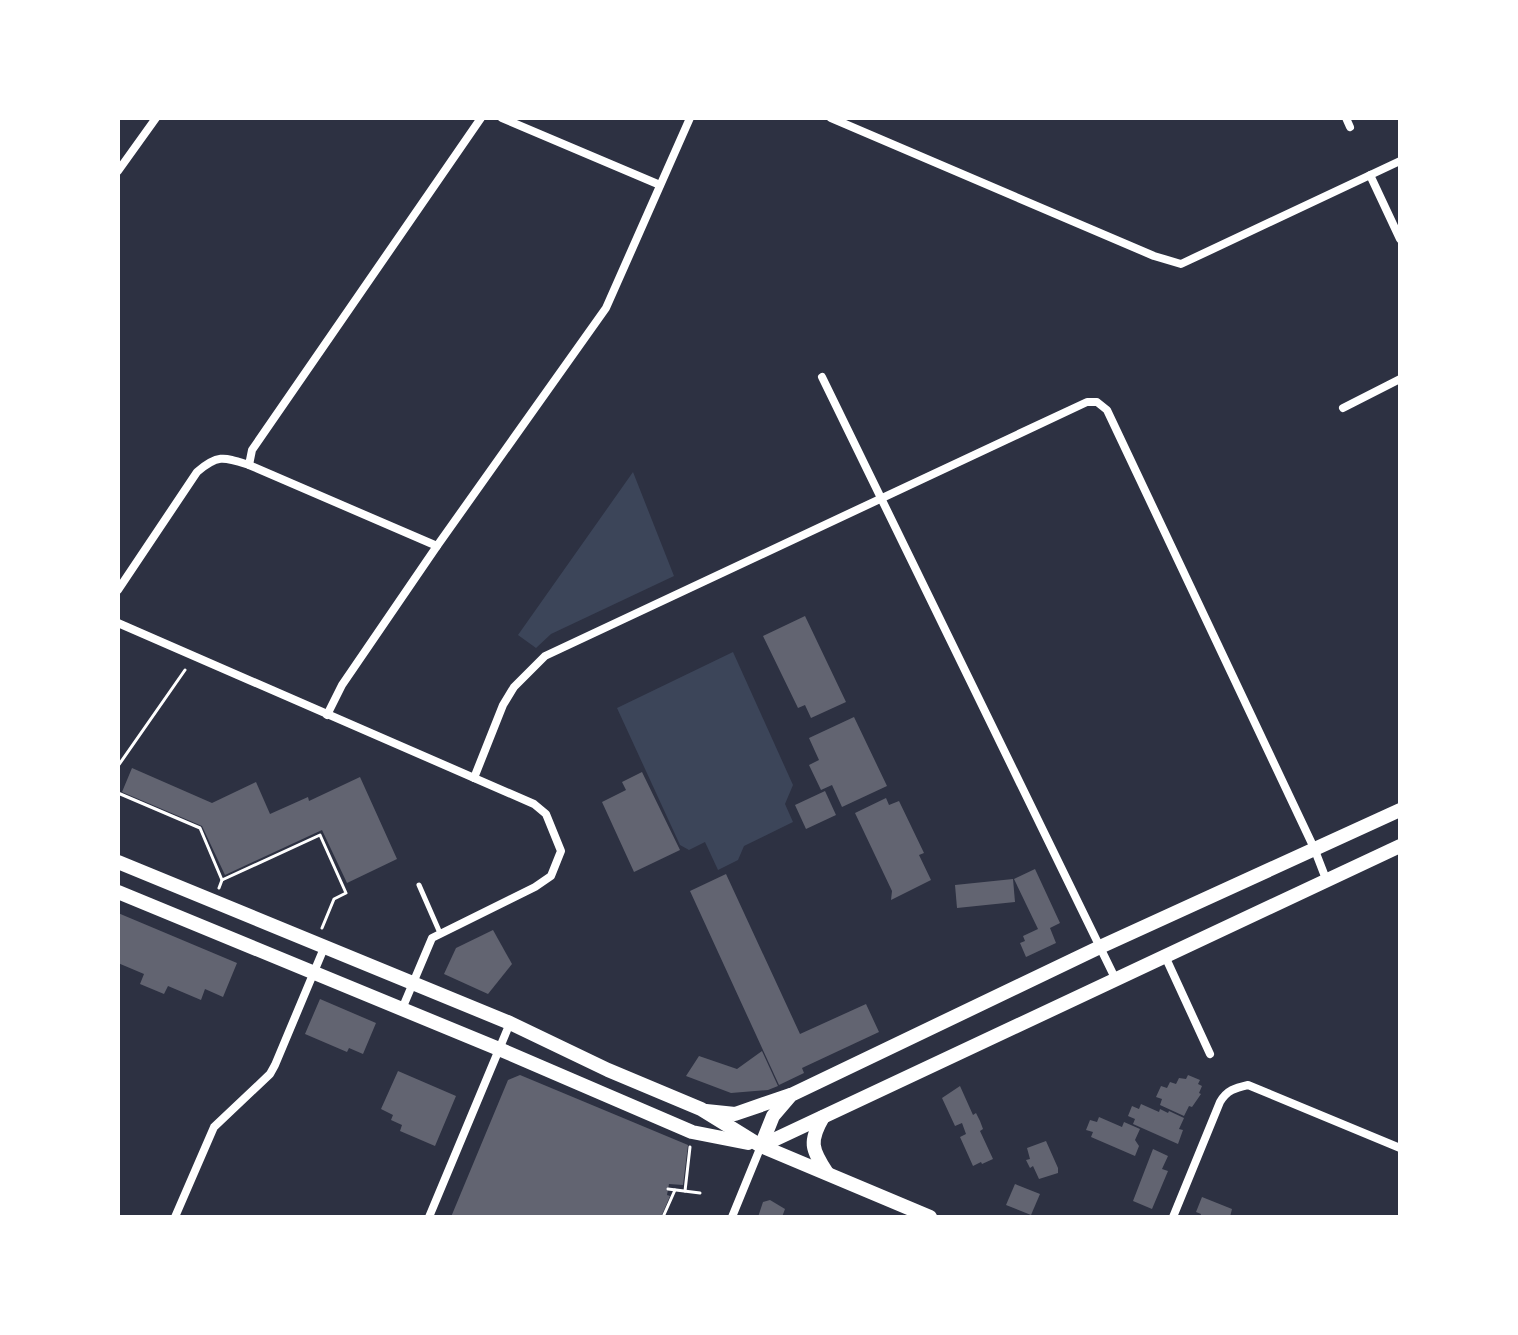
<svg xmlns="http://www.w3.org/2000/svg" width="1518" height="1335" viewBox="0 0 1518 1335" font-family="Quicksand,sans-serif">
  <style>
    .green { fill: #3c4559 }
    .building { fill: #626471 }
    .lines { fill: none; stroke-linecap: round; stroke-linejoin: round }
    .path { stroke: #fff; stroke-width: 3 }
    .service { stroke: #fff; stroke-width: 5 }
    .minor { stroke: #fff; stroke-width: 8 }
    .secondary { stroke: #fff; stroke-width: 14 }
  </style>
  <rect width="100%" height="100%" fill="#2d3142"/>
  <g class="green">
    <polygon points="633,472 674,576 551,634 536,648 518,635"/>
    <polygon points="733,652 793,785 785,804 793,822 744,846 738,860 718,870 705,842 689,850 680,845 617,708"/>
  </g>
  <g class="building">
    <polygon points="805,616 846,702 811,718 805,705 798,708 763,636"/>
    <polygon points="854,717 887,786 842,807 832,785 821,790 809,765 819,760 809,738"/>
    <polygon points="132,768 212,803 256,782 270,814 308,797 309,801 360,777 397,859 347,883 322,830 225,875 202,826 122,792"/>
    <polygon points="642,772 680,850 634,872 602,802 626,790 622,782"/>
    <polygon points="825,791 836,815 806,829 795,805"/>
    <polygon points="886,798 889,805 899,801 924,853 919,855 931,880 891,900 892,891 855,813"/>
    <polygon points="1035,869 1060,923 1050,928 1056,943 1026,957 1020,943 1025,941 1023,936 1038,929 1014,879"/>
    <polygon points="726,874 800,1034 866,1004 879,1032 802,1068 804,1073 779,1085 690,891"/>
    <polygon points="1013,879 1015,902 957,908 955,885"/>
    <polygon points="118,913 237,963 223,997 205,989 201,1000 168,986 164,994 140,984 144,974 118,963"/>
    <polygon points="493,930 512,964 488,994 444,974 456,948"/>
    <polygon points="320,999 376,1023 363,1054 349,1048 347,1052 305,1034"/>
    <polygon points="762,1051 778,1086 768,1090 731,1093 686,1076 699,1056 737,1069"/>
    <polygon points="398,1071 456,1096 435,1146 400,1131 402,1125 391,1120 393,1115 381,1109"/>
    <polygon points="520,1075 688,1145 683,1185 669,1184 667,1195 670,1196 661,1217 451,1217 508,1080"/>
    <polygon points="1188,1075 1200,1080 1198,1084 1202,1086 1199,1093 1201,1094 1192,1107 1189,1106 1184,1116 1160,1105 1162,1099 1156,1097 1161,1086 1167,1088 1170,1082 1176,1084 1179,1078 1186,1079"/>
    <polygon points="960,1086 973,1115 976,1113 980,1121 983,1129 980,1131 993,1159 982,1164 981,1162 973,1166 960,1137 966,1134 962,1123 955,1126 942,1098"/>
    <polygon points="1141,1104 1159,1112 1160,1109 1168,1113 1169,1111 1184,1118 1179,1129 1183,1130 1178,1144 1133,1124 1135,1119 1128,1116 1132,1106 1139,1109"/>
    <polygon points="1099,1117 1122,1127 1124,1122 1140,1129 1135,1140 1139,1146 1135,1156 1091,1137 1093,1132 1086,1130 1090,1120 1097,1122"/>
    <polygon points="1046,1141 1058,1168 1058,1173 1039,1179 1033,1166 1030,1168 1026,1160 1030,1159 1027,1148"/>
    <polygon points="1153,1149 1168,1156 1162,1169 1168,1171 1152,1209 1133,1201"/>
    <polygon points="1015,1184 1040,1194 1031,1215 1006,1205"/>
    <polygon points="1202,1197 1232,1209 1230,1217 1200,1217 1201,1214 1196,1212"/>
    <polygon points="770,1200 785,1209 782,1217 758,1217 763,1202"/>
  </g>
  <g class="lines">
    <g class="path">
      <polyline points="118,766 185,670"/>
      <polyline points="118,793 200,828 222,880"/>
      <polyline points="219,888 222,880 320,835 346,893 334,899 322,928"/>
      <polyline points="668,1189 700,1193"/>
      <polyline points="685,1191 690,1147"/>
      <polyline points="663,1217 675,1190"/>
    </g>
    <polyline class="service" points="419,885 440,933"/>
    <g class="minor">
      <polyline points="502,118 660,185"/>
      <polyline points="831,118 1154,256 1181,264 1400,161"/>
      <polyline points="1346,118 1350,127"/>
      <polyline points="118,171 156,118"/>
      <polyline points="1370,175 1400,239"/>
      <polyline points="822,377 1115,978"/>
      <polyline points="1343,408 1400,379"/>
      <polyline points="249,465 437,546"/>
      <path d="M118,590L197,472C218,454 224,457 249,465L252,450L481,118"/>
      <polyline points="118,623 534,804 546,814 561,851 551,876 535,887 432,938 402,1009"/>
      <polyline points="327,715 342,685 437,546 606,308 690,118"/>
      <polyline points="474,778 503,705 514,687 545,656 1087,402 1097,402 1107,410 1314,848 1326,879"/>
      <polyline points="1164,954 1210,1054"/>
      <polyline points="175,1217 214,1127 270,1074 275,1065 324,948"/>
      <polyline points="429,1217 510,1023"/>
      <polyline points="732,1217 761,1146"/>
      <path d="M1173,1217L1220,1102C1227,1090 1235,1088 1248,1085L1400,1148"/>
    </g>
    <g class="secondary">
      <polyline points="118,862 510,1023 608,1070 701,1109 761,1146 930,1217"/>
      <polyline points="118,892 499,1049 692,1132 748,1143"/>
      <polyline points="706,1111 735,1114 790,1095"/>
      <path d="M823,1117C809,1141 811,1149 827,1173"/>
      <polyline points="761,1146 773,1116 791,1095 1100,947 1400,810"/>
      <polyline points="761,1146 1400,846"/>
    </g>
  </g>
  <rect width="1518" height="1335" fill="none" stroke="#ffffff" stroke-width="240"/>
</svg>
